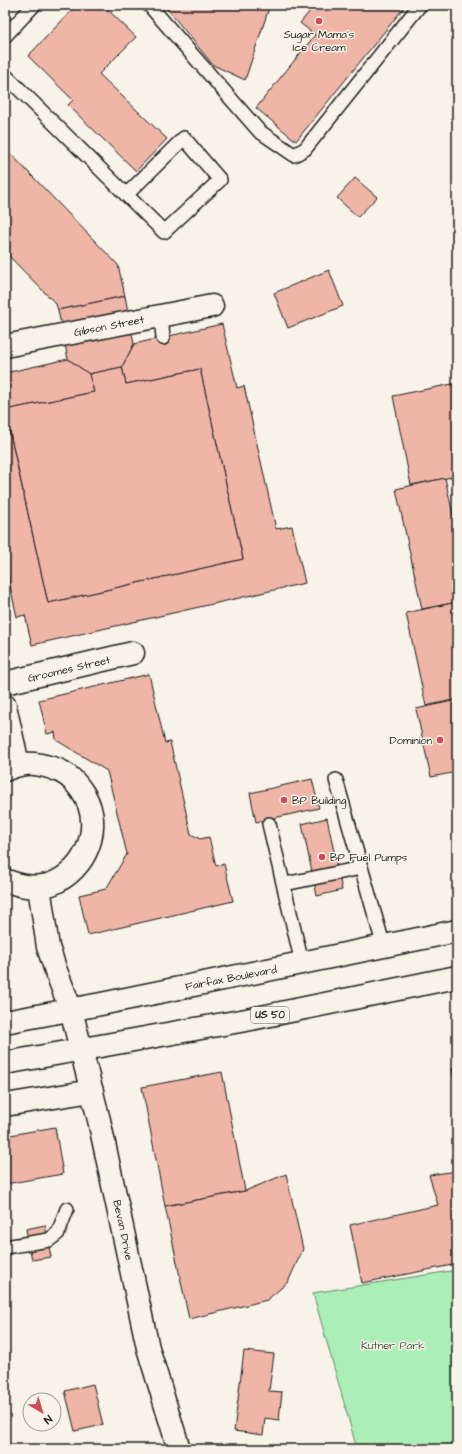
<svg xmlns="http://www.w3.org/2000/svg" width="462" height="1454" viewBox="0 0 462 1454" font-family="'Architects Daughter',sans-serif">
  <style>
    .green { fill: #abeeb7; stroke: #64856a }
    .building { fill: #efb6a8; stroke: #1c1c1c }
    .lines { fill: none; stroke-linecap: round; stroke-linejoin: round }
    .service-casing { stroke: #1c1c1c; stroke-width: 16 }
    .minor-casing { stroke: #1c1c1c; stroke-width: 25 }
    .primary-casing { stroke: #1c1c1c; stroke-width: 25 }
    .service { stroke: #f7f3e8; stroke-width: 13 }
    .minor { stroke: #f7f3e8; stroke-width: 22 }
    .primary { stroke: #f7f3e8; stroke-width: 22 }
    .poi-dot { fill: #d1495b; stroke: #f7f3e8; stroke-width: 1.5 }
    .labels { text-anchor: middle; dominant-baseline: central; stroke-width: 3; stroke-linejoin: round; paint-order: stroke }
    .shield { fill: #f7f3e8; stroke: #5e5c59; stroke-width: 1 }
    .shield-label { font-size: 10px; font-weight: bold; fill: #1c1c1c }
    .poi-label { font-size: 11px; fill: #1c1c1c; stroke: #f7f3e8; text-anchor: start }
    .street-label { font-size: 11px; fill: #1c1c1c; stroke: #f7f3e8 }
    .park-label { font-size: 11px; fill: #475b4a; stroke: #f7f3e8 }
  </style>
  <rect width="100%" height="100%" fill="#f7f3e8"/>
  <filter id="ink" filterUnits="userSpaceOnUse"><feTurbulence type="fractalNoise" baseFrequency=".025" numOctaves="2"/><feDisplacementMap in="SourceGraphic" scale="8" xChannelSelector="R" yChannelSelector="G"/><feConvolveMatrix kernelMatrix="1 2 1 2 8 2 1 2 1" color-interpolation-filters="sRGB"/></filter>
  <g filter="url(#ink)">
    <polygon class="green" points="457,1270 457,1449 357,1449 313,1293"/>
    <g class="building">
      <polygon points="77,5 103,5 136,37 99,74 167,139 136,171 68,105 73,100 28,56"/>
      <polygon points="164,5 270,5 245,80 213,65"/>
      <polygon points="315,5 406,5 296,141 256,108 315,35 300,23"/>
      <polygon points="5,148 118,265 125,296 58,310 56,304 5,252"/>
      <polygon points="355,178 377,197 358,217 337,198"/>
      <polygon points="329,270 343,306 288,328 274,293"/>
      <polygon points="125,296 134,344 122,367 89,374 68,359 58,310"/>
      <polygon points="222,324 237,388 244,386 276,529 292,526 305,583 32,645 25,615 17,617 5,564 5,411 48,603 243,559 200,369 126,384 122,367 134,344"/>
      <polygon points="68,359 89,374 94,392 5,410 5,373"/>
      <polygon points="122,367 126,384 200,369 243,559 48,603 5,410 94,392 89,374"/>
      <polygon points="457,383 457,476 411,485 393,396"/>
      <polygon points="445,478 457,533 457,602 422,609 396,489"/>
      <polygon points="457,602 457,699 426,706 406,613"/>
      <polygon points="149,674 165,743 170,742 191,834 200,839 209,837 216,866 224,864 233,901 88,935 79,895 106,889 127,854 107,771 56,740 55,732 47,734 39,700"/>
      <polygon points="457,700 457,772 431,777 416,709"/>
      <polygon points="312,779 319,808 256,822 250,793"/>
      <polygon points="327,818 342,890 317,896 302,824"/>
      <polygon points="457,1067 457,1092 452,1069"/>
      <polygon points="222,1072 245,1191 165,1206 142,1087"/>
      <polygon points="55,1127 63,1174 5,1184 5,1136"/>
      <polygon points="457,1171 457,1264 362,1283 350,1225 438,1205 429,1175"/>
      <polygon points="286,1174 303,1249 288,1282 267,1300 189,1319 165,1206 245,1191"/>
      <polygon points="45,1225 51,1257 32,1260 26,1229"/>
      <polygon points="244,1351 274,1354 269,1391 282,1392 279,1420 265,1418 263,1435 234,1431"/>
      <polygon points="93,1384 103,1425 75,1431 65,1391"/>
    </g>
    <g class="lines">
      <g class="service-casing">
        <g id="service">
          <polyline points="149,5 259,131 294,155 305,149 420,5"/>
          <polyline points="5,36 34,5"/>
          <polyline points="5,75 164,232 220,180 184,138 126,195"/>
          <polyline points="161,315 163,338"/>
          <polyline points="336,780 384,947"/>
          <polyline points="269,824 302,963"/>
          <polyline points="285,884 361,868"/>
          <polyline points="5,1247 49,1240 58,1233 67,1209"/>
        </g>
      </g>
      <g class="minor-casing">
        <g id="minor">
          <polyline points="5,346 212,306"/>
          <polyline points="5,683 133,653"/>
          <polyline points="5,706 18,764"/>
          <path d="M5,770C23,762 34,762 52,768C64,771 74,780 81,790C103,820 91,863 58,881C42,890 21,887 5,880"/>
          <polyline points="39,887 48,947 56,971 71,1010 99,1120 148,1348 179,1449"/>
          <polyline points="5,1105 92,1091"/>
        </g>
      </g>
      <g class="primary-casing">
        <g id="primary">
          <polyline points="5,1022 101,1004 457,931"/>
          <polyline points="5,1063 246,1020 457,977"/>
        </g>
      </g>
      <use href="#service" class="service"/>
      <use href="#minor" class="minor"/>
      <use href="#primary" class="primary"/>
    </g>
  </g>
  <g class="poi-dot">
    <circle cx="319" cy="21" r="4"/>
    <circle cx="440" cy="740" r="4"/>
    <circle cx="284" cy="800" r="4"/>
    <circle cx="322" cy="857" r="4"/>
  </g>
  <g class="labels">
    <rect class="shield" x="251" y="1007" width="38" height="16" rx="3"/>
    <g class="shield-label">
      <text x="270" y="1015">US 50</text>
    </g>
    <g class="poi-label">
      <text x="319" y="34" text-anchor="middle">Sugar Mama's<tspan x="319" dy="13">Ice Cream</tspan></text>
      <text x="432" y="740" text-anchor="end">Dominion</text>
      <text x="292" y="800">BP Building</text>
      <text x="330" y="857">BP Fuel Pumps</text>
    </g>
    <g class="street-label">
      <text transform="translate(109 326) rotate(-11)">Gibson Street</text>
      <text transform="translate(69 669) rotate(-13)">Groomes Street</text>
      <text transform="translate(231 978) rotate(-11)">Fairfax Boulevard</text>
      <text transform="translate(123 1230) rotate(78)">Bevan Drive</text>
    </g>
    <g class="park-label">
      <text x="393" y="1345">Kutner Park</text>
    </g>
  </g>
  <rect width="462" height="1454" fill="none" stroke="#f7f3e8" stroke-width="20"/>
  <rect x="10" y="10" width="442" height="1434" fill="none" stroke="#1c1c1c" stroke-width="1.5" filter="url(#ink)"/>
  <g transform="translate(42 1412) rotate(142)"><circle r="19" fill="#f7f3e8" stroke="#9f9d96"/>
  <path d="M0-3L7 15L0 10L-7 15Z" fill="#d1495b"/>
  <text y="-6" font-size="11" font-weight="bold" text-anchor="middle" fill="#1c1c1c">N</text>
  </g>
</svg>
